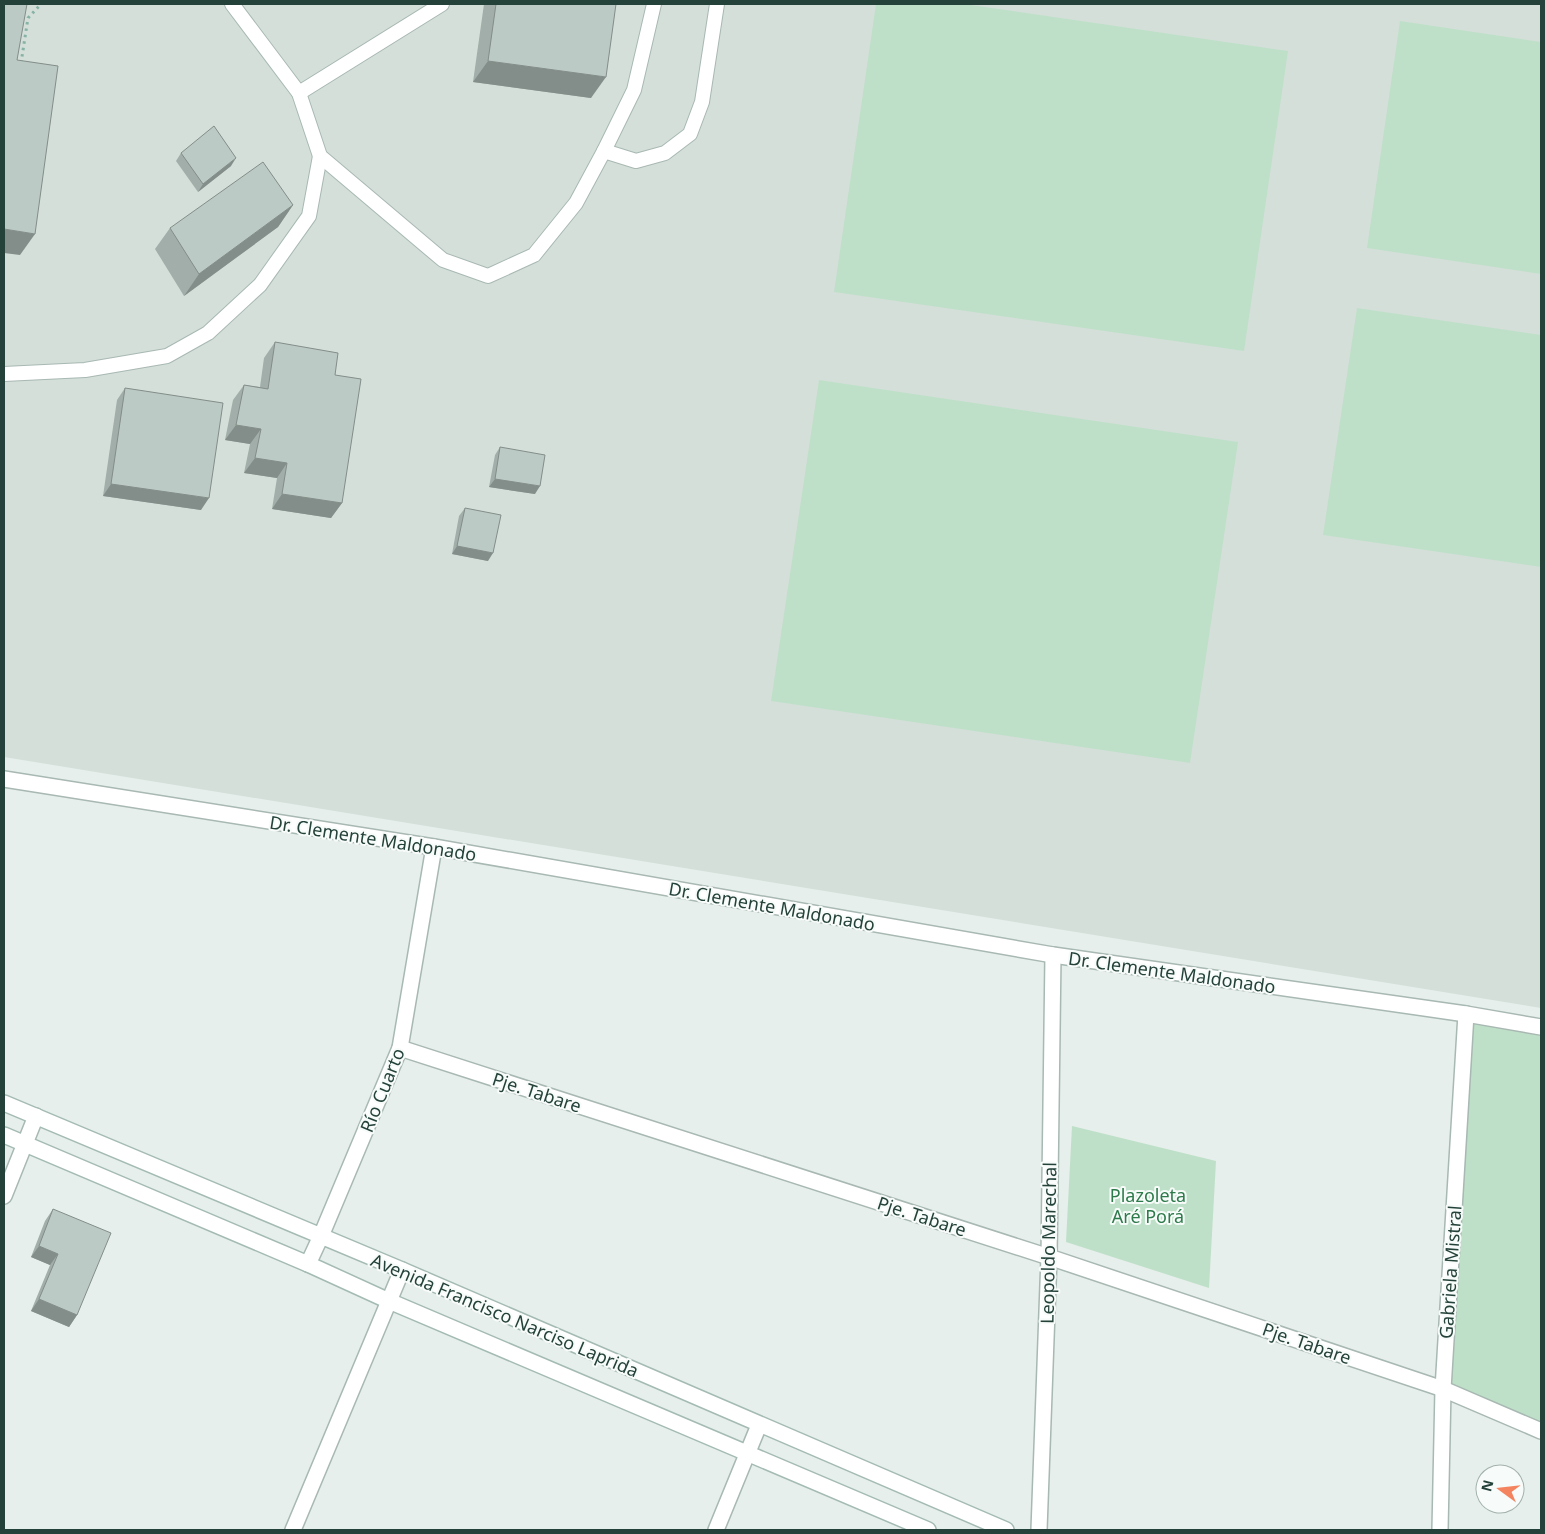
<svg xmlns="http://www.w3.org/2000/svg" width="1545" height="1534" viewBox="0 0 1545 1534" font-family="'Noto Sans',sans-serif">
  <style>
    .built { fill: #d4dfda }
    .green { fill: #bfe0c8 }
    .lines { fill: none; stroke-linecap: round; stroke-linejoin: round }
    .lane-casing { stroke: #a8b8b2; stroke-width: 16 }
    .street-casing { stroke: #a8b8b2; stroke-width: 18 }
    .secondary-casing { stroke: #a4bbb3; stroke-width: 18 }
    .path { stroke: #86b3a5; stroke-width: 3; stroke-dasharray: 2.5 4; stroke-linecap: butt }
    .lane { stroke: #fff; stroke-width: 14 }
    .street { stroke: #fff; stroke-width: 15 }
    .secondary { stroke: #fff; stroke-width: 15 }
    .wall { fill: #a1aea9 }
    .shaded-wall { fill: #838d89 }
    .building { fill: #bbcac4; stroke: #838d89 }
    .labels { text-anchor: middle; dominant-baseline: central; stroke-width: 4; stroke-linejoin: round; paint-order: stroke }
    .street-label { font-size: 18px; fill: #24423a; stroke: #f7fbf9 }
    .park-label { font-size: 18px; fill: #2d7a4b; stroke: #f7fbf9 }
  </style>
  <rect width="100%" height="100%" fill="#e6efeb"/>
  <polygon class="built" points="4,4 1541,4 1541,1008 4,757"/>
  <g class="green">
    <polygon points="876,4 964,4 1288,51 1244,351 834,292"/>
    <polygon points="1400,21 1541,42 1541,274 1367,248"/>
    <polygon points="1357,308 1541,335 1541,567 1323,535"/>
    <polygon points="819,380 1238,442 1190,763 771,701"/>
    <polygon points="1466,1014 1541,1027 1541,1431 1443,1389"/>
    <polygon points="1072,1126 1216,1161 1209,1288 1066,1242"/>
  </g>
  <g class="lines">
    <g class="lane-casing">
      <g id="lane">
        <polyline points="232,4 299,93 320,156 443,260 488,276 534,255 576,203 604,151 634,90 654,4"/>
        <polyline points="299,93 442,4"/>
        <polyline points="604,151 636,161 665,153 690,134 702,102 717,4"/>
        <polyline points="4,374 85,370 167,356 208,333 260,285 309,216 320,156"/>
      </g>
    </g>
    <g class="street-casing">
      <g id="street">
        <polyline points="4,779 434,847 1053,955 1466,1014 1541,1027"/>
        <polyline points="400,1048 1049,1257 1443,1389 1541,1431"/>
        <polyline points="4,1196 36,1116"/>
        <polyline points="308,1264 321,1236 400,1048 434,847"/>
        <polyline points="293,1530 402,1270"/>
        <polyline points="716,1530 759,1425"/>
        <polyline points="1039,1530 1049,1257 1053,955"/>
        <polyline points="1440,1530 1443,1389 1466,1014"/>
      </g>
    </g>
    <g class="secondary-casing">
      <g id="secondary">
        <polyline points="4,1103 402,1270 1006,1530"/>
        <polyline points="4,1135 308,1264 389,1301 928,1530"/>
      </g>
    </g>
    <polyline class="path" points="21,63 28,18 41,4"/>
    <use href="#lane" class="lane"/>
    <use href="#street" class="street"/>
    <use href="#secondary" class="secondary"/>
  </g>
  <g class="wall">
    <polygon points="484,4 616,4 591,98 473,82"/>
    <polygon points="181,153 231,166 198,192 176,161"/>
    <polygon points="293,205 278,227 184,296 155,249 170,228"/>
    <polygon points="275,342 335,375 342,503 331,518 272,509 277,478 244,473 250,444 225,440 233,400 244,385 260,387 264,358"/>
    <polygon points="125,388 201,510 103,496 117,400"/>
    <polygon points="500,447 535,494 489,487 495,455"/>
    <polygon points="465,508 488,561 452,554 459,516"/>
    <polygon points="53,1209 77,1315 69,1327 31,1311 50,1265 31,1257 45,1221"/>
  </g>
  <g class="shaded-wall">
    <polygon points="488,61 606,77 591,98 473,82"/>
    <polygon points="236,158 231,166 198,192 203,184"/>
    <polygon points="293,205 278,227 184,296 199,274"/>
    <polygon points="4,229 35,234 20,255 4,253"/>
    <polygon points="236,425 261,429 250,444 225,440"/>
    <polygon points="255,458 287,463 277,478 244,473"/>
    <polygon points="495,479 540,486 535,494 489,487"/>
    <polygon points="111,484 209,498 201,510 103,496"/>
    <polygon points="282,494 342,503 331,518 272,509"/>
    <polygon points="457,546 493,553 488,561 452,554"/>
    <polygon points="39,1246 58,1254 50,1265 31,1257"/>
    <polygon points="39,1299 77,1315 69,1327 31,1311"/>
  </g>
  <g class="building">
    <polygon points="4,4 27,4 17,60 58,66 35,234 4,229"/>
    <polygon points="496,4 616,4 606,77 488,61"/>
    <polygon points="214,126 236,158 203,184 181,153"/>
    <polygon points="263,162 293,205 199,274 170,228"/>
    <polygon points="275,342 338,353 335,375 361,379 342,503 282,494 287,463 255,458 261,429 236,425 244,385 268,389"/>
    <polygon points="125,388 223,403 209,498 111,484"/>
    <polygon points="500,447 545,455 540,486 495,479"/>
    <polygon points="465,508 501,515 493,553 457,546"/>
    <polygon points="53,1209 111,1233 77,1315 39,1299 58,1254 39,1246"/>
  </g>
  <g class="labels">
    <g class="street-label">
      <text transform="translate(373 838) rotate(9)">Dr. Clemente Maldonado</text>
      <text transform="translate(772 906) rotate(10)">Dr. Clemente Maldonado</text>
      <text transform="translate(1172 972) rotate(8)">Dr. Clemente Maldonado</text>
      <text transform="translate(382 1090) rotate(-68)">Río Cuarto</text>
      <text transform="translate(537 1092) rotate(18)">Pje. Tabare</text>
      <text transform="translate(922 1216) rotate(18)">Pje. Tabare</text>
      <text transform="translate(1048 1243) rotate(-89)">Leopoldo Marechal</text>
      <text transform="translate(1450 1272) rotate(-86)">Gabriela Mistral</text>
      <text transform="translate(505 1315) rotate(23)">Avenida Francisco Narciso Laprida</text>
      <text transform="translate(1307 1343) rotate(19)">Pje. Tabare</text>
    </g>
    <g class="park-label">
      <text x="1148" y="1195">Plazoleta<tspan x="1148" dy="21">Aré Porá</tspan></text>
    </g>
  </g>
  <rect width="1545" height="1534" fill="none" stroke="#24423a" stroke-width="10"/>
  <g transform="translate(1500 1489) rotate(285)"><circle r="24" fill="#f7fbf9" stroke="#a3b1ad"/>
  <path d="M0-4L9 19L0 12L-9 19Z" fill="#f4845f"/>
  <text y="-8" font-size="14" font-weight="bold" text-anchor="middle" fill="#24423a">N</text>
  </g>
</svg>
